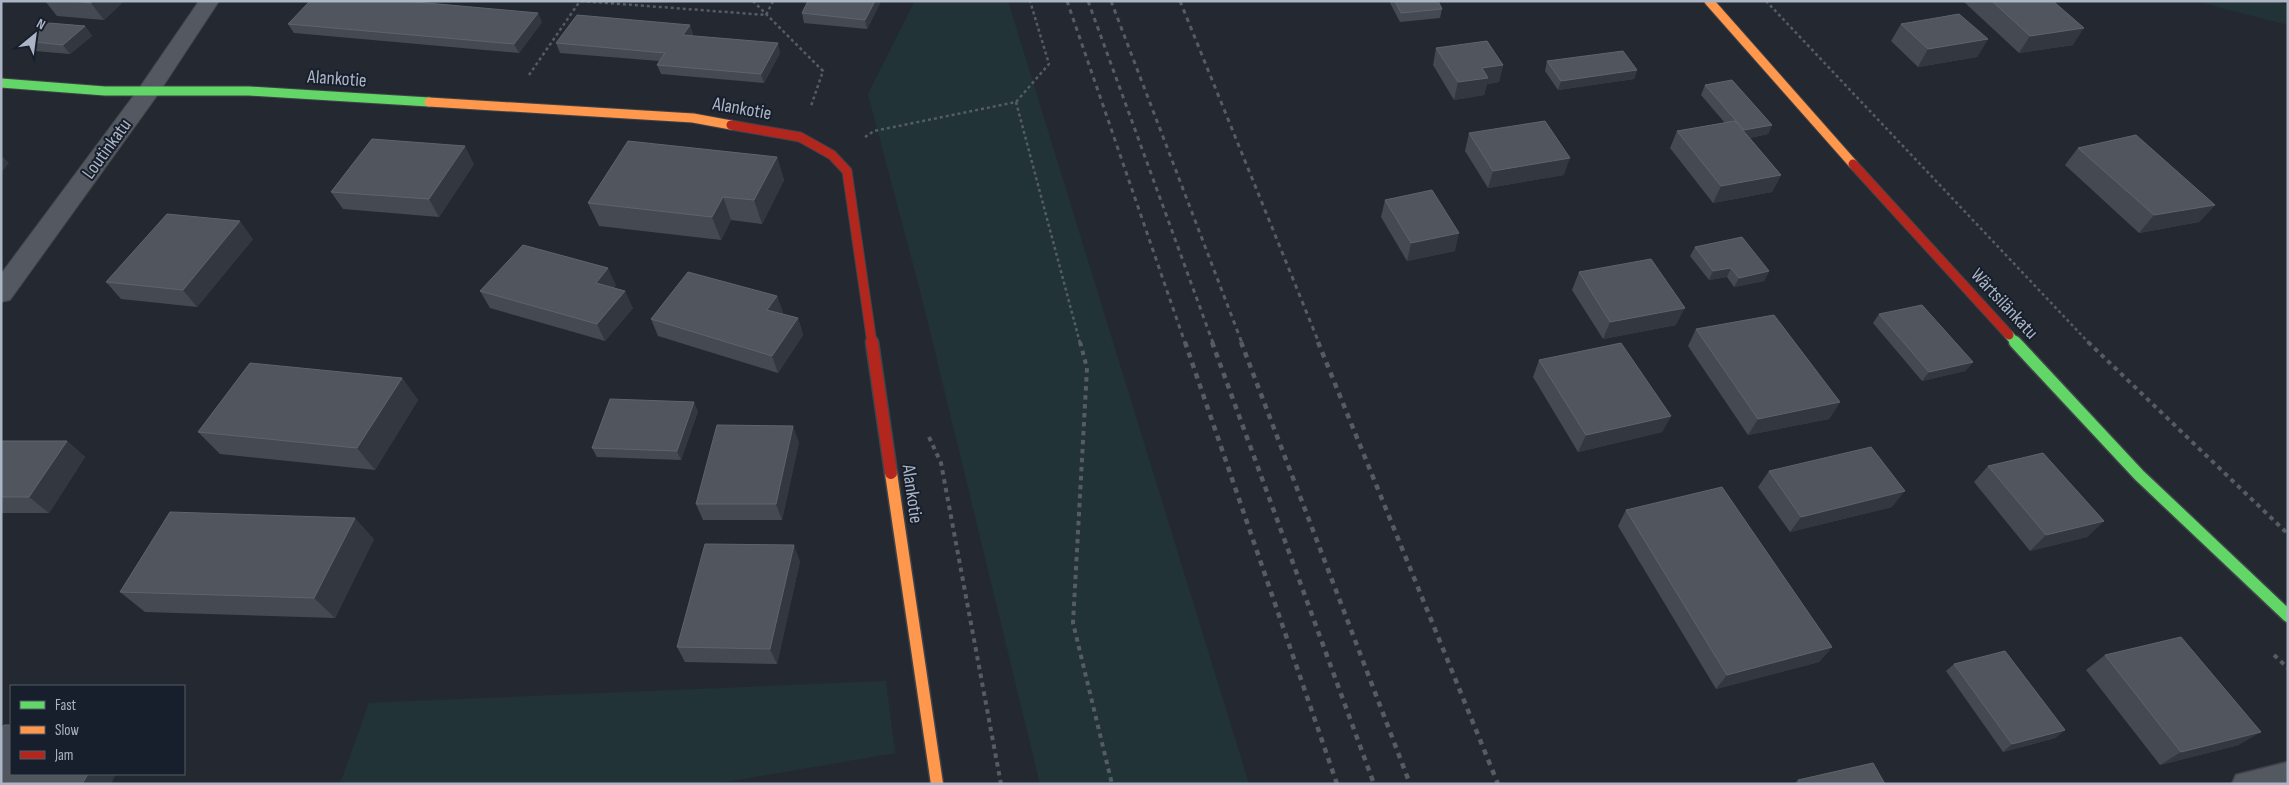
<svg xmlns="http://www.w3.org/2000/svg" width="2289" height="785" viewBox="0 0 2289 785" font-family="'Sofia Sans Condensed',sans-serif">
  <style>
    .green { fill: #213337 }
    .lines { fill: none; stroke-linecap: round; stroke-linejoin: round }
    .lane-casing { stroke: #40444a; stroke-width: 3 }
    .street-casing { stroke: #40444a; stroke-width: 2 }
    .fast-far1-casing { stroke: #40444a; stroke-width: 11 }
    .fast-casing { stroke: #40444a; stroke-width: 15 }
    .slow-far1-casing { stroke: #40444a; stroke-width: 11 }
    .slow-casing { stroke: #40444a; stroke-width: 15 }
    .jam-far1-casing { stroke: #40444a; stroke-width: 11 }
    .jam-casing { stroke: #40444a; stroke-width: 15 }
    .path-far1 { stroke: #565c64; stroke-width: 2.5; stroke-dasharray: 3 3; stroke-linecap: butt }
    .path { stroke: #565c64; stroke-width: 4; stroke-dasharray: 4.5 4.5; stroke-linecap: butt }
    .lane { fill: #545860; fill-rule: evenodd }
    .street { fill: #545860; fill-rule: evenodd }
    .fast-far1 { stroke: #63d668; stroke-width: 9 }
    .fast { stroke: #63d668; stroke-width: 12 }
    .slow-far1 { stroke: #ff974d; stroke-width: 9 }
    .slow { stroke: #ff974d; stroke-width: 12 }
    .jam-far1 { stroke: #b3261e; stroke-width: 9 }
    .jam { stroke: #b3261e; stroke-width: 12 }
    .rail-far1 { stroke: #575b63; stroke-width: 3; stroke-dasharray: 4.5 4.5; stroke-linecap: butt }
    .rail { stroke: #575b63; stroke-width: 4.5; stroke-dasharray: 5.5 5.5; stroke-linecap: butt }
    .wall { fill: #454952 }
    .shaded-wall { fill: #33373f }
    .building { fill: #50555e; stroke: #5e646e }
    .labels { text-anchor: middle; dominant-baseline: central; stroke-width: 4; stroke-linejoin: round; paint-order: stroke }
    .street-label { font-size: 19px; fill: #acb5c5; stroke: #181f2c }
  </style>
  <rect width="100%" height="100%" fill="#242931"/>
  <g class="green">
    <polygon points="915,1 1008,1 1249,784 1040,784 923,302 868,94"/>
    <polygon points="2195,1 2274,1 2288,5 2288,25"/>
    <polygon points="886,681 895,753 714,784 340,784 369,703"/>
  </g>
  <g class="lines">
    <g class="lane-casing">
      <polygon id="lane" points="2288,762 2288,784 2232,784 2236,775"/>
    </g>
    <g class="street-casing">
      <polygon id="street" points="199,1 219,1 156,97 10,300 1,302 1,274 140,87"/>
    </g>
    <g class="fast-far1-casing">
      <g id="fast-far1">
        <polyline points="1,83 105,91 249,91 429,102"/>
        <polyline points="2009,335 2016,343"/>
      </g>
    </g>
    <g class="fast-casing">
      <polyline id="fast" points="2015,342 2139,475 2288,616"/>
    </g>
    <g class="slow-far1-casing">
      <g id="slow-far1">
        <polyline points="1709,1 1853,164"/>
        <polyline points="429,102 693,118 731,125"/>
      </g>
    </g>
    <g class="slow-casing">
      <polyline id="slow" points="891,473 937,784"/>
    </g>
    <g class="jam-far1-casing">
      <g id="jam-far1">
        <polyline points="731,125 800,137 832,155 847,171 872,343"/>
        <polyline points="1853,164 2009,335"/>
      </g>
    </g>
    <g class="jam-casing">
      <polyline id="jam" points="872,342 891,473"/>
    </g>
    <g class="path-far1">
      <polyline points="581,1 766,15 773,1"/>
      <polyline points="753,1 823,71 811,106"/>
      <polyline points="1766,1 2089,343"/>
      <polyline points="529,75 580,1"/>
      <polyline points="1016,102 1080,343"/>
      <polyline points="865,137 874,131 1016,102 1049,64 1030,1"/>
    </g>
    <g class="path">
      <polyline points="1080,342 1087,368 1073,623 1112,784"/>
      <polyline points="2088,342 2288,534"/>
      <polyline points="929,437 941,463 1001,784"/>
      <polyline points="2274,655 2288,668"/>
    </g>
    <use href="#lane" class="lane"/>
    <use href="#street" class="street"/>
    <use href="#fast-far1" class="fast-far1"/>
    <use href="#fast" class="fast"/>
    <use href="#slow-far1" class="slow-far1"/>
    <use href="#slow" class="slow"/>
    <use href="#jam-far1" class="jam-far1"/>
    <use href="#jam" class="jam"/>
    <g class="rail-far1">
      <polyline points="1067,1 1185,343"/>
      <polyline points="1088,1 1213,343"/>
      <polyline points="1111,1 1242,343"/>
      <polyline points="1180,1 1319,343"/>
    </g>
    <g class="rail">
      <polyline points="1185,342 1337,784"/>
      <polyline points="1212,342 1374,784"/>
      <polyline points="1241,342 1410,784"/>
      <polyline points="1318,342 1498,784"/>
    </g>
  </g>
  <g class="wall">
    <polygon points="45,1 124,1 104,20 57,16"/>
    <polygon points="808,1 881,1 867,29 804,23 802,13"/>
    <polygon points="1389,1 1438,1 1442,9 1440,18 1400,22"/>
    <polygon points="1963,1 2053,1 2073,45 2019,53"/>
    <polygon points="542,22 519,53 294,33 288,24"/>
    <polygon points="1901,24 1988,39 1977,57 1918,67 1891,41"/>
    <polygon points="85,26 92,36 70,54 34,51 26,41"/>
    <polygon points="693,34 692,36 780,53 764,83 661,74 657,65 659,61 560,53 556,43"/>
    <polygon points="1436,48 1503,65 1499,82 1487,84 1484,95 1454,100 1433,65"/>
    <polygon points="1547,61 1637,70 1634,79 1558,90 1545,71"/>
    <polygon points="1705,85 1772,125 1768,134 1750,138 1781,175 1772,192 1713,203 1670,148 1677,131 1725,123 1701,95"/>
    <polygon points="1469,133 1564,175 1488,188 1465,151"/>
    <polygon points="2078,148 2215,205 2199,222 2139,233 2065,165"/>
    <polygon points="777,157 784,180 762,224 731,220 721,240 599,226 588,203"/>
    <polygon points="474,164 439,217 343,209 331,192"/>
    <polygon points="1385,200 1455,251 1407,261 1381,217"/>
    <polygon points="253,239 197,307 121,299 106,282"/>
    <polygon points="1695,247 1769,271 1764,281 1734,287 1727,277 1709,280 1690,256"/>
    <polygon points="1579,272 1676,325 1603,339 1572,290"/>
    <polygon points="616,285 614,288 633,308 605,341 490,308 480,291"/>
    <polygon points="777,296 783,313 782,314 798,318 803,335 778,373 658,336 651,319"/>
    <polygon points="1879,314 1973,362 1965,371 1922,381 1873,323"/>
    <polygon points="1696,329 1840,402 1829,419 1748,435 1688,346"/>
    <polygon points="1539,360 1671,416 1662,432 1578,452 1533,377"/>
    <polygon points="402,378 418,400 375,470 220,454 198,432"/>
    <polygon points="698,411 681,460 597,457 592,448"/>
    <polygon points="1,441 67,441 85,457 49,513 1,513"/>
    <polygon points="799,442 782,520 703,520 696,504"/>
    <polygon points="1988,466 2104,521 2087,537 2030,551 1974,482"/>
    <polygon points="1769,471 1892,507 1790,532 1758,487"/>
    <polygon points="1626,510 1832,647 1819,662 1716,689 1618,526"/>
    <polygon points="374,539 335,618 145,612 120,592"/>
    <polygon points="800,561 777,664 685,662 677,647"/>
    <polygon points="2105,655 2239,745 2160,765 2086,670"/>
    <polygon points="1954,664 2065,730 2055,738 2003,752 1946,671"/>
    <polygon points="1798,780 1885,784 1794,784"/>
  </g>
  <g class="shaded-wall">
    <polygon points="92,1 124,1 104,20 91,3"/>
    <polygon points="875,1 881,1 867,29 865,20"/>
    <polygon points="538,13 542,22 519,53 514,44"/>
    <polygon points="690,25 693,34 687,44 683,35"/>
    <polygon points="85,26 92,36 70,54 63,45"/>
    <polygon points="2084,28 2073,45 2019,53 2030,36"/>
    <polygon points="1988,39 1977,57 1918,67 1928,49"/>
    <polygon points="778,43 780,53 764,83 761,74"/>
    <polygon points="1503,65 1499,82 1487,84 1484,95 1454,100 1458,82 1482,68"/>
    <polygon points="1637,70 1634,79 1558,90 1561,81"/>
    <polygon points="1772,125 1768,134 1739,140 1744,130"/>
    <polygon points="465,146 474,164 439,217 429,199"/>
    <polygon points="1,155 9,163 1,173"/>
    <polygon points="777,157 784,180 762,224 754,200"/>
    <polygon points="1570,158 1564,175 1488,188 1493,171"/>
    <polygon points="1781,175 1772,192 1713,203 1721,186"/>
    <polygon points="723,197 731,220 721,240 712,217"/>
    <polygon points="2215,205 2199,222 2139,233 2154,215"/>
    <polygon points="240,221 253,239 197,307 183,290"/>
    <polygon points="1459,233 1455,251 1407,261 1411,243"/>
    <polygon points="608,268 616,285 604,300 596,283"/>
    <polygon points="1731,268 1727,277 1709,280 1713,271"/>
    <polygon points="1769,271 1764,281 1734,287 1739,278"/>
    <polygon points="625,291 633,308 605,341 597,324"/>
    <polygon points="777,296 783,313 773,327 767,310"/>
    <polygon points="1685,308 1676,325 1603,339 1610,322"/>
    <polygon points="798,318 803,335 778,373 772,356"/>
    <polygon points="1973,362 1965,371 1922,381 1929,372"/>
    <polygon points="402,378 418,400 375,470 357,448"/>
    <polygon points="694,402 698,411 681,460 677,451"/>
    <polygon points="1840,402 1829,419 1748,435 1758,419"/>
    <polygon points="1671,416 1662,432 1578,452 1586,435"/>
    <polygon points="793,426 799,442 782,520 776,504"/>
    <polygon points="67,441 85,457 49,513 29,497"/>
    <polygon points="1905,491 1892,507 1790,532 1801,517"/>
    <polygon points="355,518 374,539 335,618 314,598"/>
    <polygon points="2104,521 2087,537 2030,551 2046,535"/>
    <polygon points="794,545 800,561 777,664 770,649"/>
    <polygon points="1832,647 1819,662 1716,689 1727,675"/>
    <polygon points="2065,730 2055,738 2003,752 2012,744"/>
    <polygon points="2261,732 2239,745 2160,765 2181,752"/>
    <polygon points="88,774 116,774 111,784 82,784"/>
  </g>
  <g class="building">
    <polygon points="71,1 92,1 91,3"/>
    <polygon points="310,1 405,1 538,13 514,44 288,24"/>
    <polygon points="808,1 875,1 865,20 802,13"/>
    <polygon points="1395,1 1438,1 1442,9 1401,13"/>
    <polygon points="1992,1 2053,1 2084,28 2030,36"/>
    <polygon points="1959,14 1988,39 1928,49 1901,24"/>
    <polygon points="577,15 690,25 683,35 778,43 761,74 657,65 665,53 556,43"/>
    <polygon points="49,23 85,26 63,45 26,41"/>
    <polygon points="1487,41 1503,65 1482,68 1488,78 1458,82 1436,48"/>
    <polygon points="1623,51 1637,70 1561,81 1547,61"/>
    <polygon points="1732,80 1772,125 1744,130 1705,85"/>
    <polygon points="1545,121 1570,158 1493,171 1469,133"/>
    <polygon points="1735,121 1781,175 1721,186 1677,131"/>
    <polygon points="2136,135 2215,205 2154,215 2078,148"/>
    <polygon points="372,139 465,146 429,199 331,192"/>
    <polygon points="628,141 777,157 754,200 723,197 712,217 588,203"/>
    <polygon points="1432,190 1459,233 1411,243 1385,200"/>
    <polygon points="167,214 240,221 183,290 106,282"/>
    <polygon points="1742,237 1769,271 1739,278 1731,268 1713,271 1695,247"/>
    <polygon points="523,245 608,268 596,283 625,291 597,324 480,291"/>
    <polygon points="1651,259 1685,308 1610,322 1579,272"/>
    <polygon points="688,272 777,296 767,310 798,318 772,356 651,319"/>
    <polygon points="1922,305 1973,362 1929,372 1879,314"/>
    <polygon points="1774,315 1840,402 1758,419 1696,329"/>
    <polygon points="1621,343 1671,416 1586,435 1539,360"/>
    <polygon points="250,363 402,378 357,448 198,432"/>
    <polygon points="610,399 694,402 677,451 592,448"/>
    <polygon points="717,425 793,426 776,504 696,504"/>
    <polygon points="1,441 67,441 29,497 1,497"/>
    <polygon points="1871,447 1905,491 1801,517 1769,471"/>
    <polygon points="2043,453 2104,521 2046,535 1988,466"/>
    <polygon points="1722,487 1832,647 1727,675 1626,510"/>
    <polygon points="170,512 355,518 314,598 120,592"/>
    <polygon points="705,544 794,545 770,649 677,647"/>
    <polygon points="2181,637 2261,732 2181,752 2105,655"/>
    <polygon points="2005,651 2065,730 2012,744 1954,664"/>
    <polygon points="4,725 11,725 11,774 88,774 82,784 1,784 1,729"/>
    <polygon points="1873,763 1885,784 1800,784 1798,780"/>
  </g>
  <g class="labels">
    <g class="street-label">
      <text transform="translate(337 79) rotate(4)">Alankotie</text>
      <text transform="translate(742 109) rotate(10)">Alankotie</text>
      <text transform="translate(107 149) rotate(-54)">Loutinkatu</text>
      <text transform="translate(2004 304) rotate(47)">Wärtsilänkatu</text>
      <text transform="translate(912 494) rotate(82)">Alankotie</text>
    </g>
  </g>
  <rect width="2289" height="785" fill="none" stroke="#acb5c5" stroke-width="5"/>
  <rect x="10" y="685" width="175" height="90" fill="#181f2c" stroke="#535b69"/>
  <rect x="20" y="701" width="25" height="8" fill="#63d668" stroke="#535b69"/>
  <text x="55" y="710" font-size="15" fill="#acb5c5">Fast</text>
  <rect x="20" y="726" width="25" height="8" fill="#ff974d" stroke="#535b69"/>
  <text x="55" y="735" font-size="15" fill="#acb5c5">Slow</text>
  <rect x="20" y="751" width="25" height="8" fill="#b3261e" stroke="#535b69"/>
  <text x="55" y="760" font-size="15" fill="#acb5c5">Jam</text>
  <g transform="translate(35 35) rotate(29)" stroke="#181f2c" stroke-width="4" paint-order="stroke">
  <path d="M0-4L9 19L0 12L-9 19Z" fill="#acb5c5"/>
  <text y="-8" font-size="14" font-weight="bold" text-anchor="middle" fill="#acb5c5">N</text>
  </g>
</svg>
